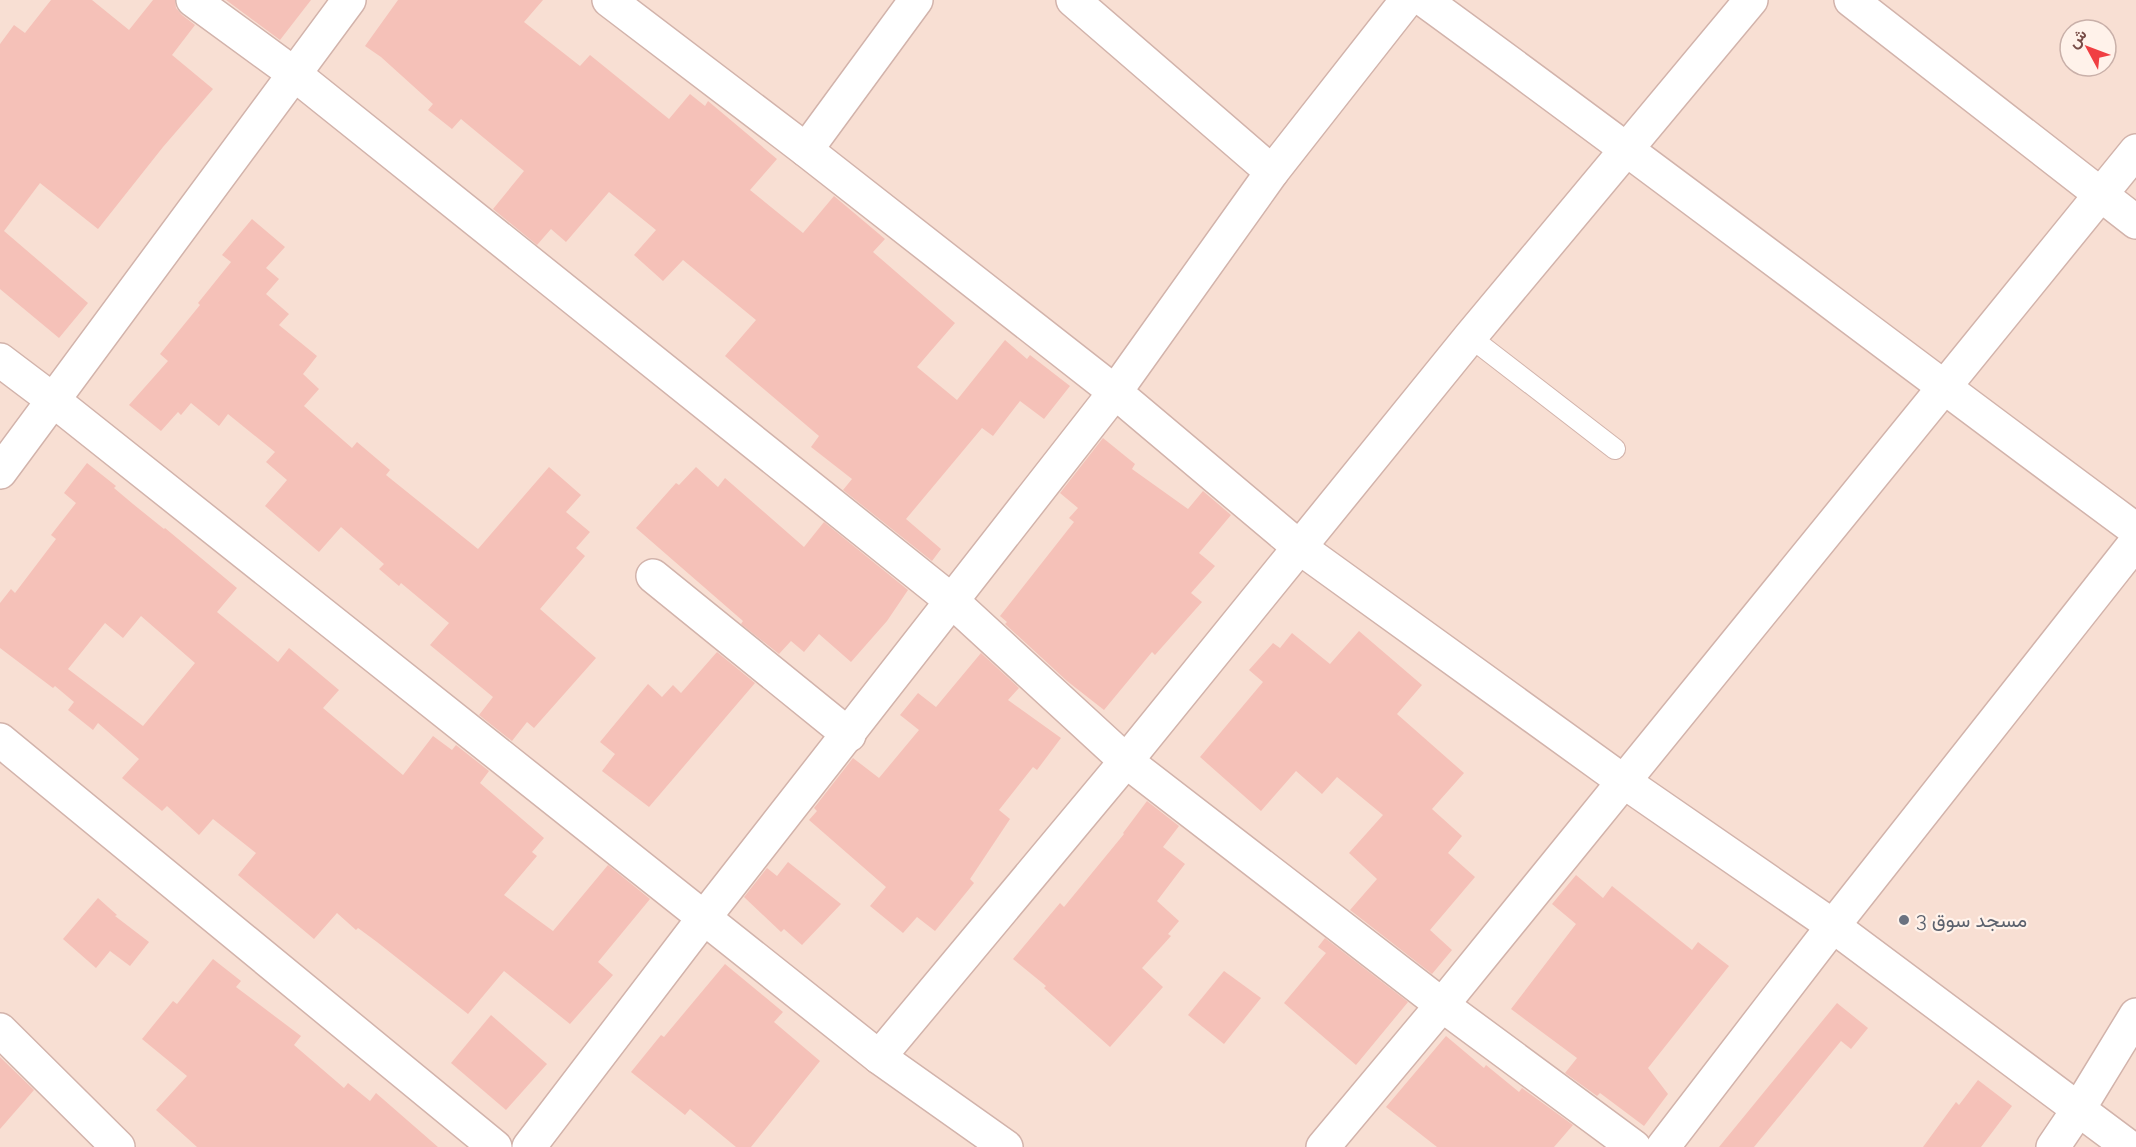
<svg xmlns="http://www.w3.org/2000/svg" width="2136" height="1147" viewBox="0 0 2136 1147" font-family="Raleway,Vazirmatn,sans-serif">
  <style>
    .residential { fill: #f8dfd3; fill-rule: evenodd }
    .building { fill: #f5c1b8; fill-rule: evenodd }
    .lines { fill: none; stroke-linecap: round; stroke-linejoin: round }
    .service-casing { stroke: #d2b3ab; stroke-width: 22 }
    .minor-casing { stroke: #d2b3ab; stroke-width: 36 }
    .service { stroke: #fff; stroke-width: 20 }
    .minor { stroke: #fff; stroke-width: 33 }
    .worship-dot { fill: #6b7280; stroke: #fff2ea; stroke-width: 2 }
    .labels { text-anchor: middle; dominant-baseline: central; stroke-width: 4.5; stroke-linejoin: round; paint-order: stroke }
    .worship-label { font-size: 20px; fill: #5b616d; stroke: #fff2ea; text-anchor: start }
  </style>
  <rect width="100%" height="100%" fill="#feece2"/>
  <path class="residential" d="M0,0H2136V1147H0ZM2070,30H2106V66H2070Z"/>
  <g class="building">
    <polygon points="51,0 92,0 129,30 153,0 175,0 176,8 182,15 195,25 172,55 213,89 163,147 98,229 40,183 4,231 88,303 59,338 0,289 0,44 14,25 25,33"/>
    <polygon points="226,0 311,0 280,40"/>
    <polygon points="398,0 543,0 524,22 580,66 590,55 669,119 690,94 705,106 708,101 777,159 750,190 803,233 834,196 885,239 873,252 955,323 917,367 957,400 1005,340 1027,359 1030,355 1070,386 1044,419 1020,401 993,436 982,428 906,519 941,549 932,561 843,490 852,479 811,447 819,436 725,356 756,320 683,260 663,281 634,255 656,230 609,192 566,242 551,229 537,245 493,209 524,171 461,119 452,129 428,110 433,104 381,57 365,46"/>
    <polygon points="252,219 285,247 266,268 279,279 266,294 289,314 279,325 317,356 303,374 319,389 304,406 352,448 357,442 390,470 386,475 478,549 549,467 581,495 566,512 590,532 576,548 585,556 540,609 596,658 534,728 527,722 512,741 479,715 493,697 430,645 449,623 401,583 399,586 379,569 384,564 341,527 319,552 265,506 287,480 266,462 275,452 228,414 219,426 191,403 181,415 178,412 161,431 129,405 168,361 160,354 200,305 198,303 231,262 222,255"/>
    <polygon points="1103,438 1135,464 1132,469 1188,509 1203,491 1231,515 1199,553 1215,566 1191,593 1202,602 1155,655 1152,652 1104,710 1067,681 1005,624 1007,622 1000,616 1074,522 1069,518 1078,508 1060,493"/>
    <path d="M87,463L116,486L114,488L133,504L164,529L165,528L237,588L217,612L278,662L289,648L339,690L323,708L403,775L433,736L452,750L456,745L489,771L480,783L544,838L532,852L537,856L504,895L553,931L608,865L650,899L598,962L613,975L570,1024L504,971L468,1014L377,942L358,928L356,930L337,913L314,939L238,875L256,853L213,819L199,835L167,806L162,811L122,778L139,759L98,723L93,730L68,710L74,702L55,686L53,688L0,648V603L11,589L15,593L56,539L51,535L76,503L64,493ZM141,616L195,663L143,726L68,669L105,623L123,638Z"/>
    <polygon points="696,467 718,487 725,478 804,547 824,522 908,590 887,621 851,662 819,634 804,652 791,641 779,654 741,624 743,621 636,528 676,483 679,485"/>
    <polygon points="1359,631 1422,685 1397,714 1464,773 1432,809 1462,836 1448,853 1475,877 1430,930 1452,950 1432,974 1350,910 1377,879 1349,853 1383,815 1337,777 1322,794 1296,771 1261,811 1200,757 1263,682 1249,670 1273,643 1280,648 1292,633 1330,664"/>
    <polygon points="717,652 755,683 649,807 602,771 615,754 600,742 648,684 662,697 673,685 681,693"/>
    <polygon points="981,653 1019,688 1008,700 1061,738 1037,770 1033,767 999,810 1010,819 970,879 974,883 935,931 917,917 903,933 870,906 886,887 809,820 817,811 814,808 853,758 879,778 919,730 900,715 918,693 936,707"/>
    <polygon points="1147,801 1179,826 1163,847 1185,864 1157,901 1179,921 1168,934 1171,936 1142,968 1163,987 1110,1047 1044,988 1046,986 1013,959 1060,903 1064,907 1124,834 1123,833"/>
    <polygon points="788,862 841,904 802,945 784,929 781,932 744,897 767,868 777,876"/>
    <polygon points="1576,875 1603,898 1612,886 1692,950 1698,942 1729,966 1648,1068 1668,1094 1644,1126 1600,1093 1597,1096 1565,1073 1577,1058 1511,1009 1576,924 1552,904"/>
    <polygon points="98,898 117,915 115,916 149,942 130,966 110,951 96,968 63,939"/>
    <polygon points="1325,938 1408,1002 1356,1065 1284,1003 1326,953 1318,947"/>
    <polygon points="213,959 241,981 236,987 301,1036 294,1045 344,1088 348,1083 370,1101 376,1093 438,1147 197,1147 156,1110 187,1076 142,1039 173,1001 177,1004"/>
    <polygon points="725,964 783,1012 774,1022 820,1061 751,1147 736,1147 690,1109 685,1115 631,1072 661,1035 664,1037"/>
    <polygon points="1224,971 1261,998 1224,1044 1188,1015"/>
    <polygon points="1837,1003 1868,1028 1851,1049 1841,1041 1754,1147 1719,1147"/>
    <polygon points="491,1015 547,1064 506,1110 451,1063"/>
    <polygon points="1446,1036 1484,1068 1486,1065 1519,1092 1522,1088 1573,1125 1554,1147 1437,1147 1386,1107"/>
    <polygon points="0,1057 34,1090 0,1129"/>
    <polygon points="1978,1080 2012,1106 1981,1147 1923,1147 1956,1102 1959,1105"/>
  </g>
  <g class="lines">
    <g class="service-casing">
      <polyline id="service" points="1470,337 1615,449"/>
    </g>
    <g class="minor-casing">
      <g id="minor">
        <polyline points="193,0 293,73 952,601 1126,761 1442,1005 1634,1147"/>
        <polyline points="609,0 806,150 1115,392 1299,547 1623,781 1833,926 2129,1147"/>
        <polyline points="1073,0 1272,172"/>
        <path d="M1424,0C1663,174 1898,354 2136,530"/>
        <polyline points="1851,0 2136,222"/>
        <polyline points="806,150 916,0"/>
        <polyline points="0,360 53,400 879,1057 1006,1147"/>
        <polyline points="0,472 349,0"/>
        <polyline points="653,576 849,735"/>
        <polyline points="0,740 495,1147"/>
        <polyline points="0,1030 118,1147"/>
        <polyline points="879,1057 1126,761 1470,337 1751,0"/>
        <polyline points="529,1147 703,919 1115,392 1272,172 1407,0"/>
        <polyline points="1323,1147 1442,1005 2136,151"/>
        <polyline points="1663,1147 1833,926 2136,542"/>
        <polyline points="2053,1147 2078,1110 2136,1015"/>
      </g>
    </g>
    <use href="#service" class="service"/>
    <use href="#minor" class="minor"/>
  </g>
  <circle class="worship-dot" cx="1904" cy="920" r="6"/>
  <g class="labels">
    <g class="worship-label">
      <text x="1916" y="920">مسجد سوق 3</text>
    </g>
  </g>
  <g transform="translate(2088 48) rotate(311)"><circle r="28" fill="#fff2ea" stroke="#c9b0a9" stroke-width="1.5"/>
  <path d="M0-4.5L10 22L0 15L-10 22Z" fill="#f03f42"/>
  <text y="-9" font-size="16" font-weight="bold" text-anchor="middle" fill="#774c47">ش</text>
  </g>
</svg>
